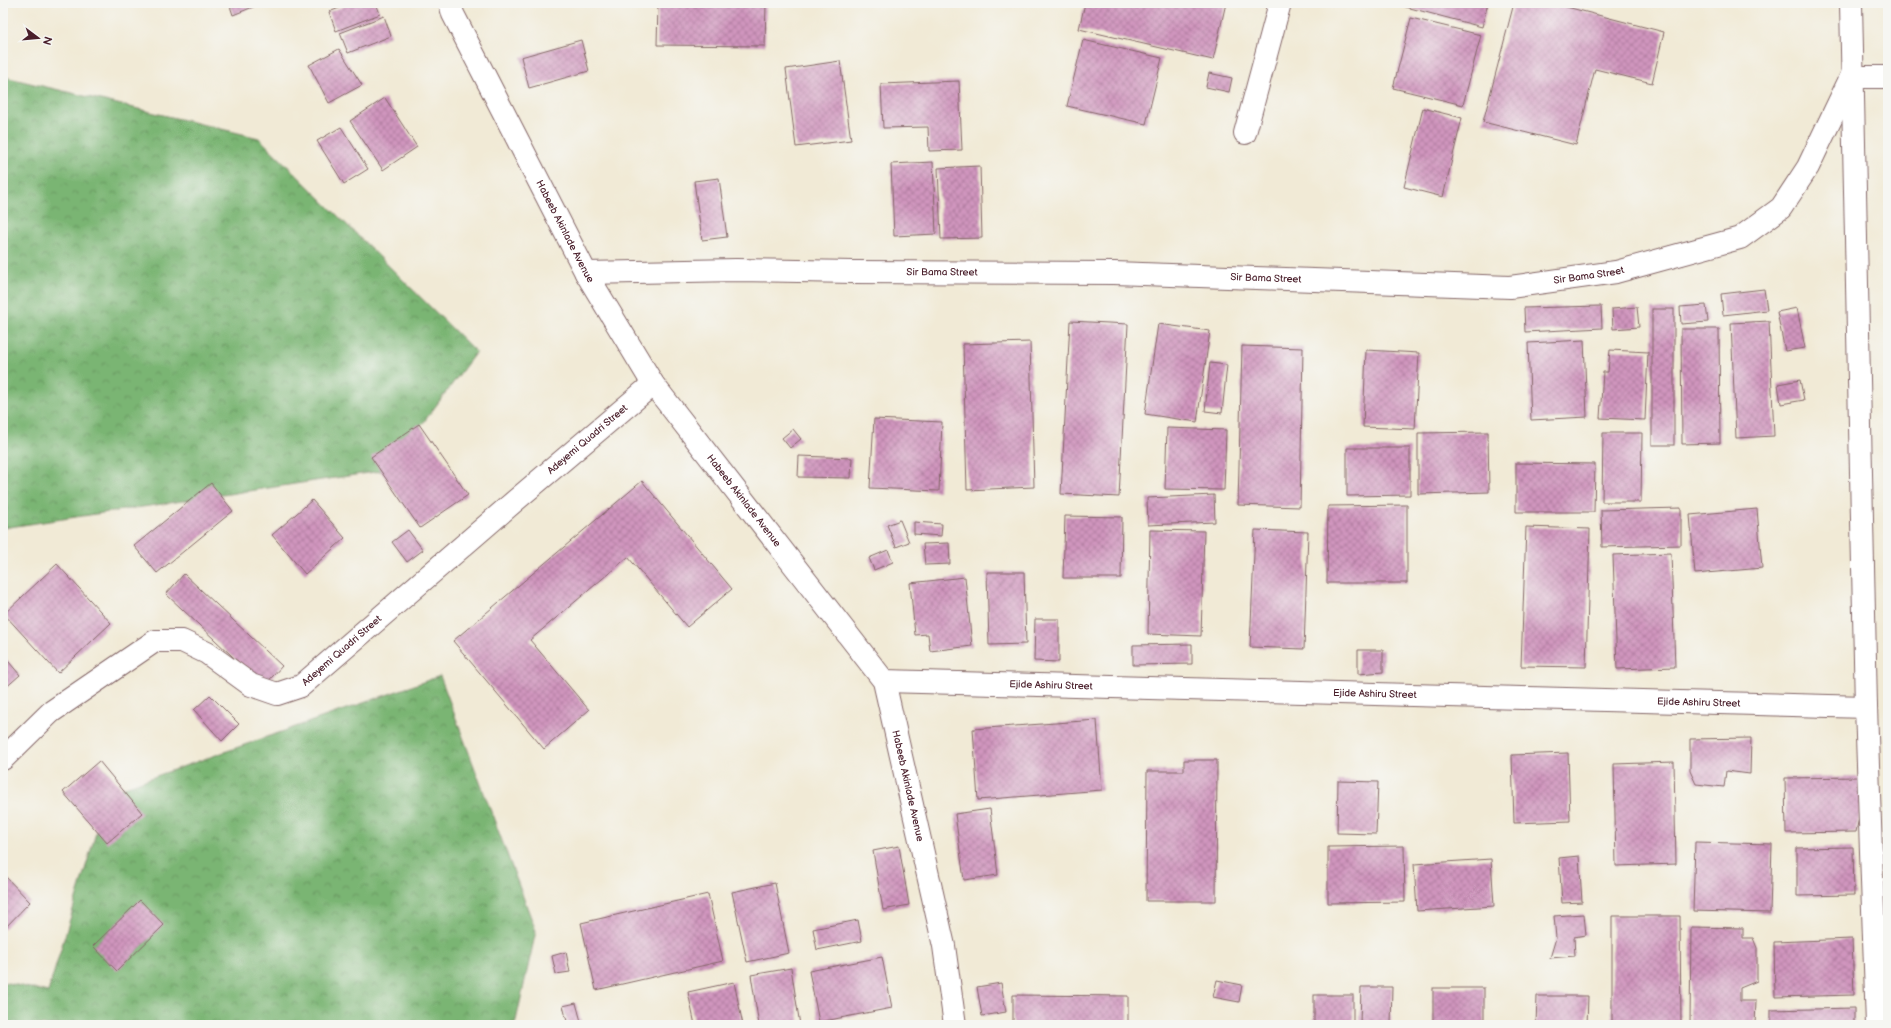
<svg xmlns="http://www.w3.org/2000/svg" width="1891" height="1028" viewBox="0 0 1891 1028" font-family="'Balsamiq Sans',sans-serif">
  <style>
    .forest { fill: url(#forest-crowns); stroke: #626a4f }
    .building { fill: url(#building-cross-hatch) }
    .lines { fill: none; stroke-linecap: round; stroke-linejoin: round }
    .minor-casing { stroke: #846667; stroke-width: 24 }
    .minor { stroke: #fff; stroke-width: 22 }
    .labels { text-anchor: middle; dominant-baseline: central; stroke-width: 4; stroke-linejoin: round; paint-order: stroke }
    .street-label { font-size: 10px; fill: #4a1f2b; stroke: #f6f6f2 }
  </style>
  <defs>
    <pattern id="forest-crowns" width="20" height="18" patternUnits="userSpaceOnUse"><rect width="20" height="18" fill="#7ab573"/><path d="M2 6a3 3 0 1 1 6 0M12 15a3 3 0 1 1 6 0" fill="none" stroke="#66935f"/></pattern>
    <pattern id="building-cross-hatch" width="8" height="8" patternUnits="userSpaceOnUse"><rect width="8" height="8" fill="#d095be"/><path d="M0 0l8 8M0 8l8-8" fill="none" stroke="#ab799b"/></pattern>
  </defs>
  <rect width="100%" height="100%" fill="#f6f6f2"/>
  <filter id="ink" filterUnits="userSpaceOnUse"><feTurbulence type="fractalNoise" baseFrequency=".025" numOctaves="2"/><feDisplacementMap in="SourceGraphic" scale="8" xChannelSelector="R" yChannelSelector="G"/><feConvolveMatrix kernelMatrix="1 2 1 2 8 2 1 2 1" color-interpolation-filters="sRGB"/></filter>
  <filter id="wash" filterUnits="userSpaceOnUse"><feTurbulence type="fractalNoise" baseFrequency=".012" numOctaves="4" result="noise"/><feDisplacementMap in="SourceGraphic" scale="16" xChannelSelector="R" yChannelSelector="G"/><feGaussianBlur stdDeviation="0.9" result="paint"/><feColorMatrix in="noise" values="0 0 0 0 0 0 0 0 0 0 0 0 0 0 0 0 0 1.4 0 .05"/><feComposite in="paint" operator="in"/></filter>
  <g filter="url(#wash)">
    <rect width="100%" height="100%" fill="#f1ead6"/>
    <g class="forest">
      <polygon points="5,77 259,138 476,352 388,470 3,528 3,79"/>
      <polygon points="440,676 536,931 515,1025 3,1025 3,982 48,992 108,793"/>
    </g>
    <g id="blocks">
      <g class="building">
        <polygon points="229,3 263,3 233,15"/>
        <polygon points="352,3 376,3 380,14 336,31 329,12"/>
        <polygon points="658,3 766,3 765,46 657,45"/>
        <polygon points="1085,3 1226,3 1213,60 1079,29"/>
        <polygon points="1391,3 1488,3 1482,27"/>
        <polygon points="1514,3 1551,3 1664,32 1652,83 1595,69 1576,145 1483,122"/>
        <polygon points="384,16 391,36 348,53 340,33"/>
        <polygon points="1411,18 1481,35 1463,105 1393,88"/>
        <polygon points="581,40 589,71 529,88 521,57"/>
        <polygon points="1083,40 1162,58 1146,124 1067,106"/>
        <polygon points="339,49 362,85 329,103 309,65"/>
        <polygon points="840,61 851,140 796,147 786,69"/>
        <polygon points="1209,73 1232,78 1229,92 1206,87"/>
        <polygon points="959,81 962,150 929,151 928,127 883,128 881,84"/>
        <polygon points="385,98 417,147 383,170 350,121"/>
        <polygon points="1423,108 1462,118 1443,197 1404,187"/>
        <polygon points="341,127 368,169 344,184 317,141"/>
        <polygon points="933,162 936,234 894,236 891,164"/>
        <polygon points="980,166 982,238 941,239 938,168"/>
        <polygon points="719,178 727,237 702,240 694,181"/>
        <polygon points="1764,289 1767,310 1723,315 1721,294"/>
        <polygon points="1706,305 1708,322 1681,324 1680,307"/>
        <polygon points="1601,306 1602,328 1525,332 1524,308"/>
        <polygon points="1637,307 1639,327 1613,329 1612,309"/>
        <polygon points="1797,308 1805,348 1785,351 1777,312"/>
        <rect x="1652" y="309" width="22" height="136"/>
        <polygon points="1070,321 1128,324 1119,497 1061,494"/>
        <polygon points="1769,321 1774,436 1736,438 1731,323"/>
        <polygon points="1158,324 1210,331 1197,422 1145,414"/>
        <polygon points="1681,329 1719,329 1720,443 1682,444"/>
        <polygon points="1584,340 1587,417 1531,420 1528,343"/>
        <polygon points="1030,342 1034,487 967,490 963,344"/>
        <polygon points="1242,346 1303,348 1300,507 1238,505"/>
        <polygon points="1366,350 1419,353 1415,429 1363,427"/>
        <polygon points="1610,350 1648,352 1645,420 1600,418 1603,372 1608,372"/>
        <polygon points="1210,363 1227,365 1222,413 1205,411"/>
        <polygon points="1800,380 1804,400 1781,404 1778,384"/>
        <polygon points="874,419 942,422 939,491 870,488"/>
        <polygon points="419,424 468,495 420,528 371,457"/>
        <polygon points="1167,428 1226,430 1224,490 1165,489"/>
        <polygon points="793,429 801,439 790,448 782,438"/>
        <polygon points="1488,432 1489,492 1418,494 1418,433"/>
        <polygon points="1603,433 1642,433 1641,502 1602,502"/>
        <polygon points="1347,448 1410,448 1410,495 1347,496"/>
        <polygon points="799,456 852,458 851,478 798,477"/>
        <polygon points="1516,463 1595,464 1594,512 1516,512"/>
        <polygon points="642,481 732,589 687,627 628,557 530,640 589,710 544,749 453,641"/>
        <polygon points="211,483 233,511 157,573 134,546"/>
        <polygon points="1214,495 1215,522 1148,525 1147,498"/>
        <polygon points="312,500 345,538 305,574 272,535"/>
        <polygon points="1407,505 1407,583 1327,583 1328,506"/>
        <polygon points="1681,508 1681,545 1602,547 1601,510"/>
        <polygon points="1757,509 1762,568 1695,574 1690,515"/>
        <polygon points="1065,516 1122,517 1121,578 1063,578"/>
        <polygon points="900,520 909,542 896,547 887,525"/>
        <polygon points="914,522 942,524 941,536 914,534"/>
        <polygon points="1526,527 1590,529 1586,667 1521,666"/>
        <polygon points="408,530 423,550 407,562 392,542"/>
        <polygon points="1150,530 1204,531 1201,636 1148,634"/>
        <polygon points="1255,530 1308,532 1304,649 1250,647"/>
        <polygon points="949,543 950,564 925,565 923,544"/>
        <polygon points="888,550 893,562 874,570 869,558"/>
        <polygon points="1671,553 1675,667 1617,669 1613,555"/>
        <polygon points="57,564 111,623 58,673 4,614"/>
        <polygon points="987,572 1024,572 1026,644 989,645"/>
        <polygon points="184,574 282,666 264,686 166,594"/>
        <polygon points="965,577 972,646 930,651 928,634 915,635 910,583"/>
        <polygon points="1035,619 1059,619 1059,662 1034,661"/>
        <polygon points="1192,644 1192,664 1133,665 1133,645"/>
        <polygon points="1358,650 1383,650 1383,672 1358,674"/>
        <polygon points="3,655 20,675 3,690"/>
        <polygon points="210,695 239,724 222,741 194,710"/>
        <polygon points="1097,720 1102,790 978,800 973,729"/>
        <polygon points="1751,738 1750,774 1726,771 1724,787 1696,784 1690,771 1690,739"/>
        <polygon points="1568,753 1570,821 1514,823 1512,755"/>
        <polygon points="1184,760 1217,760 1216,901 1146,901 1147,771 1184,771"/>
        <polygon points="99,761 142,813 107,843 63,792"/>
        <polygon points="1674,762 1676,864 1616,866 1614,764"/>
        <polygon points="1861,777 1861,808 1856,832 1786,833 1785,778"/>
        <polygon points="1338,781 1378,782 1376,834 1337,833"/>
        <polygon points="990,809 998,875 964,880 955,814"/>
        <polygon points="1695,842 1772,844 1770,913 1693,911"/>
        <polygon points="899,846 909,905 883,910 873,851"/>
        <polygon points="1404,846 1405,902 1328,903 1328,847"/>
        <polygon points="1853,847 1854,895 1797,896 1797,848"/>
        <polygon points="1579,856 1582,902 1562,903 1559,858"/>
        <polygon points="1491,859 1494,906 1417,911 1414,864"/>
        <polygon points="3,874 30,902 3,930"/>
        <polygon points="775,883 789,953 747,962 732,892"/>
        <polygon points="708,894 723,961 596,990 581,923"/>
        <polygon points="140,900 164,925 117,971 93,946"/>
        <polygon points="1584,914 1586,935 1574,937 1575,956 1550,958 1556,938 1554,916"/>
        <polygon points="1612,916 1680,916 1681,1025 1612,1025"/>
        <polygon points="858,920 862,941 817,950 813,929"/>
        <polygon points="1691,927 1743,928 1743,938 1753,938 1757,948 1757,981 1740,988 1740,1001 1756,1001 1755,1025 1690,1025"/>
        <polygon points="1852,939 1854,995 1775,997 1774,942"/>
        <polygon points="566,952 570,972 556,974 552,956"/>
        <polygon points="882,957 892,1008 819,1022 809,971"/>
        <polygon points="791,968 800,1025 759,1025 751,975"/>
        <polygon points="1217,980 1242,985 1239,1002 1213,997"/>
        <polygon points="734,982 743,1025 695,1025 688,992"/>
        <polygon points="1001,983 1006,1012 982,1016 977,987"/>
        <polygon points="1361,987 1392,987 1391,1025 1360,1025"/>
        <rect x="1433" y="988" width="51" height="37"/>
        <polygon points="1013,995 1128,996 1128,1025 1013,1025"/>
        <rect x="1314" y="995" width="39" height="30"/>
        <polygon points="1537,996 1588,996 1587,1025 1536,1025"/>
        <polygon points="576,1003 582,1025 568,1025 563,1006"/>
        <polygon points="1854,1008 1854,1025 1771,1025 1771,1010"/>
      </g>
    </g>
  </g>
  <g filter="url(#ink)">
    <use href="#blocks" fill-opacity="0" stroke="#846667" stroke-width="1"/>
    <g class="lines">
      <g class="minor-casing">
        <g id="minor">
          <path id="s1" d="M450,3L453,14L586,273L653,384L884,681L944,946L955,1025"/>
          <polyline points="1851,3 1866,707 1877,1025"/>
          <polyline points="1245,133 1280,3"/>
          <path id="s2" d="M586,273L736,270L853,272L1114,273L1510,287L1616,272L1740,238L1781,208L1808,167L1851,77H1888"/>
          <path id="s3" d="M884,681L1866,707"/>
          <path id="s4" d="M3,759L51,712L155,641H182L207,653L251,685L277,694L301,686L516,500L653,384"/>
        </g>
      </g>
      <use href="#minor" class="minor"/>
    </g>
  </g>
  <g class="labels">
    <g class="street-label">
      <text stroke="none"><textPath href="#s1" startOffset="256">Habeeb Akinlade Avenue</textPath></text>
      <text stroke="none"><textPath href="#s2" startOffset="356">Sir Bama Street</textPath></text>
      <text stroke="none"><textPath href="#s2" startOffset="1004">Sir Bama Street</textPath></text>
      <text stroke="none"><textPath href="#s2" startOffset="680">Sir Bama Street</textPath></text>
      <text stroke="none"><textPath href="#s4" startOffset="733">Adeyemi Quadri Street</textPath></text>
      <text stroke="none"><textPath href="#s1" startOffset="580">Habeeb Akinlade Avenue</textPath></text>
      <text stroke="none"><textPath href="#s4" startOffset="409">Adeyemi Quadri Street</textPath></text>
      <text stroke="none"><textPath href="#s3" startOffset="167">Ejide Ashiru Street</textPath></text>
      <text stroke="none"><textPath href="#s3" startOffset="491">Ejide Ashiru Street</textPath></text>
      <text stroke="none"><textPath href="#s3" startOffset="815">Ejide Ashiru Street</textPath></text>
      <text stroke="none"><textPath href="#s1" startOffset="916">Habeeb Akinlade Avenue</textPath></text>
    </g>
  </g>
  <rect width="1891" height="1028" fill="none" stroke="#f6f6f2" stroke-width="16"/>
  <g transform="translate(38 38) rotate(106)" stroke="#f6f6f2" stroke-width="3" paint-order="stroke">
  <path d="M0-3L7 15L0 10L-7 15Z" fill="#4a1f2b"/>
  <text y="-6" font-size="11" font-weight="bold" text-anchor="middle" fill="#4a1f2b">N</text>
  </g>
</svg>
